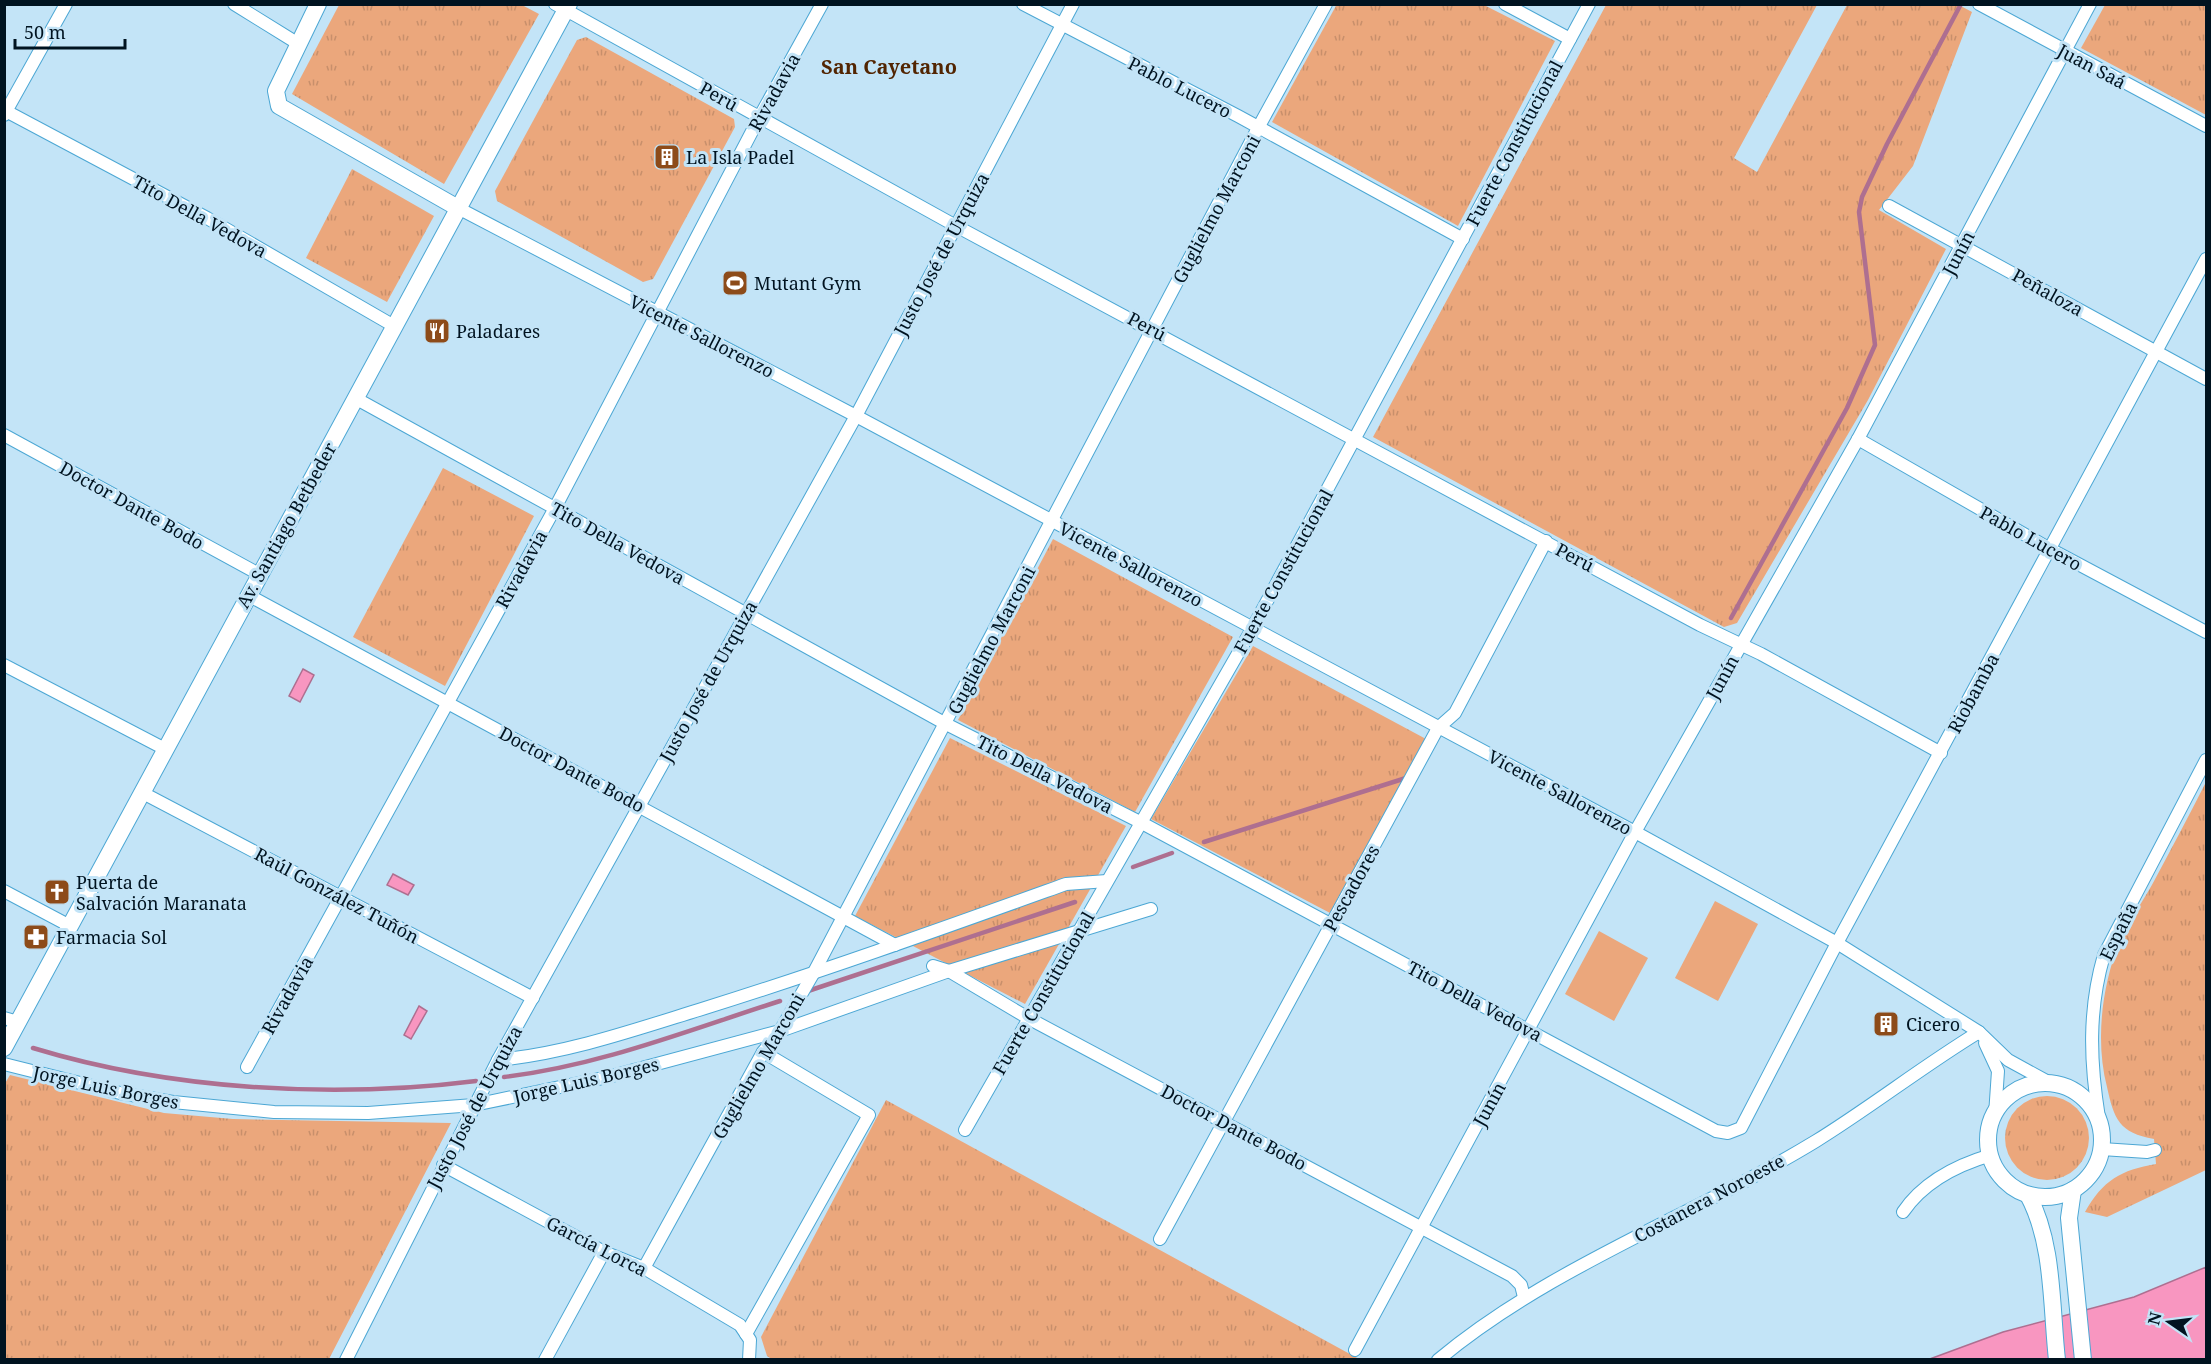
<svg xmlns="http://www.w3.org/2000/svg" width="2211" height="1364" viewBox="0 0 2211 1364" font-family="'Noto Serif',serif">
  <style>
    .grass { fill: url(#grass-tufts) }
    .garden { fill: #eba77c }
    .water { fill: #f896c0; stroke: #ae6f90; stroke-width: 1.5 }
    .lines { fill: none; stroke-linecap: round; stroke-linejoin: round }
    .stream { stroke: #ae6f90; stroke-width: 4.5 }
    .street-casing { stroke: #4ca7d4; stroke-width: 14 }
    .secondary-casing { stroke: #4ca7d4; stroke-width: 18 }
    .street { stroke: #fff; stroke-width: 12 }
    .secondary { stroke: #fff; stroke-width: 16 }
    .labels { text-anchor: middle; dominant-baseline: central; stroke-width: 6; stroke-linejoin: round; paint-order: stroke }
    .street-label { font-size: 18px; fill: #001320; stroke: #c3e4f7 }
    .poi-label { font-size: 18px; fill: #001320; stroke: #c3e4f7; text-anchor: start }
    .neighbourhood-label { font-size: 20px; font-weight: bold; fill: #522502; stroke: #c3e4f7 }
  </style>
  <defs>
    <pattern id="grass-tufts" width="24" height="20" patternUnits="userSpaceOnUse" patternTransform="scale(1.5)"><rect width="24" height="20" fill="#eba77c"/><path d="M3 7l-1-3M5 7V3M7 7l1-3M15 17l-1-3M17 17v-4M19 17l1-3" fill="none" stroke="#c88f6b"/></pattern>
  </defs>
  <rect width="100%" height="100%" fill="#c3e4f7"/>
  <g class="grass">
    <polygon points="1337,4 1484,5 1555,41 1458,226 1272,122"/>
    <polygon points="522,5 539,14 444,184 292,94 339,5"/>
    <polygon points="1606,5 1817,5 1734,158 1757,172 1847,5 1959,5 1972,12 1913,166 1879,210 1946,249 1868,400 1737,623 1724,627 1373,437"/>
    <polygon points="2105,5 2206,5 2206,115 2081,48"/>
    <polygon points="586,37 734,119 735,127 653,279 643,282 497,201 495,191 577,40"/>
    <polygon points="352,169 434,216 387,302 306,258"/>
    <polygon points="443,468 534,516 445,686 353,637"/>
    <polygon points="1053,539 1233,637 1135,812 958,720"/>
    <polygon points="1253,646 1426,739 1330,913 1151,819"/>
    <polygon points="950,738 1126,826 1025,1004 855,916"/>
    <path d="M2206,782V1170L2107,1217L2085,1212C2103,1180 2121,1170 2156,1164L2154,1139C2119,1133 2114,1119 2107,1087C2095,1041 2102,986 2119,943C2128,922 2142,903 2153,883C2171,849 2189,816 2206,782Z"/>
    <polygon points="10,1075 164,1113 233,1119 451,1123 329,1359 5,1360 4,1085"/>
    <circle cx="2047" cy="1138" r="42"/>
    <polygon points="886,1100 1359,1359 773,1360 767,1356 761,1337"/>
  </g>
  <g class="garden">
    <polygon points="1715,901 1758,924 1718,1001 1675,978"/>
    <polygon points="1599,931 1648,958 1614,1021 1565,994"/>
  </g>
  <g class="water">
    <polygon points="303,669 314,675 300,702 289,696"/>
    <polygon points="393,874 414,885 408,895 387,885"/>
    <polygon points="419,1006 427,1011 411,1039 404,1035"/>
    <polygon points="2206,1267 2206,1359 1927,1360 2003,1332 2134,1297"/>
  </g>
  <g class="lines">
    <g class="stream">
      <polyline points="1731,618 1847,408 1875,345 1859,212 1862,197 1887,144 1961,4"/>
      <polyline points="1204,842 1406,778"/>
      <polyline points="1133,867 1172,853"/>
      <polyline points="808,991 1075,902"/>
      <path d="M33,1048C171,1090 333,1099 476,1081"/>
      <path d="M504,1077C599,1066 689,1030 780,1001"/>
    </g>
    <g class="street-casing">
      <g id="street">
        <polyline points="234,4 297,43"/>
        <polyline points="555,4 956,226 1700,625 1761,654 1941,753"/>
        <polyline points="1023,4 1238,116 1463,239"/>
        <polyline points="1505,4 1570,39"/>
        <polyline points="1979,4 2206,126"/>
        <polyline points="4,110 207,218 394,326"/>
        <polyline points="4,115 66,4"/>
        <polyline points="1889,206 2206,379"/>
        <polyline points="458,208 856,416 1635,832 1837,943 1979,1032 2008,1060 2050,1083"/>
        <polyline points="355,398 946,724 1140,822 1716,1131 1728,1133 1741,1128 1837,943 2206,259"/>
        <polyline points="4,435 259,574"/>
        <polyline points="1858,439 2050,549 2206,632"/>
        <polyline points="248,595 895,945"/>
        <polyline points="4,665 165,749"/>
        <polyline points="141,792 533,998"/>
        <polyline points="4,891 70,926"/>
        <polyline points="933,966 949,971 1028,1018 1512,1276 1521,1285 1524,1297"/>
        <polyline points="4,1018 18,1022"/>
        <polyline points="1985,1043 1998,1071 1995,1115"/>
        <path d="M498,1060C569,1053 637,1029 705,1008C827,970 946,927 1066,884L1107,881"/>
        <polyline points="4,1064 120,1093 173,1102 274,1112 368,1113 474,1105 608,1077 780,1031 949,971 1151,909"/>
        <polyline points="247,1067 555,508 759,118 822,4"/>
        <path d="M2099,1118C2090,1062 2088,1010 2104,955L2206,760"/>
        <polyline points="965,1130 1252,629 1589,4"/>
        <polyline points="2102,1149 2147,1152 2155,1150"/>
        <polyline points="443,1165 604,1252 644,1268 740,1325 746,1334"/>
        <path d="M1903,1212C1924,1181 1957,1165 1991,1155"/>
        <polyline points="1160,1239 1438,728 1455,713 1546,541"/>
        <polyline points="644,1268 763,1052 780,1031 813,974 1258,128 1326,4"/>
        <polyline points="1355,1350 1635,832 1858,439 2090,4"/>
        <polyline points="346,1360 498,1060 856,416 1073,4"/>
        <polyline points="545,1360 604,1252"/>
        <polyline points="749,1360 750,1340 746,1334 869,1115 763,1052"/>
        <path d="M1438,1360C1551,1266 1691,1217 1816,1141C1871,1107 1923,1066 1979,1032"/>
      </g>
    </g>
    <g class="secondary-casing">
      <g id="secondary">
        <polyline points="318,4 276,91 279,106 458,208"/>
        <polyline points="4,1048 569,4"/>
        <circle cx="2045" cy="1140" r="57"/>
        <polyline points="2073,1190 2069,1218 2083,1360"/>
        <path d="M2028,1195C2054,1243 2051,1306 2057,1360"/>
      </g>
    </g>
    <use href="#street" class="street"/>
    <use href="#secondary" class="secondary"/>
  </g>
  <defs>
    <g id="building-square" transform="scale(1.35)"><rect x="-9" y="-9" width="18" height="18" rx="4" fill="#8d4b19" stroke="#c3e4f7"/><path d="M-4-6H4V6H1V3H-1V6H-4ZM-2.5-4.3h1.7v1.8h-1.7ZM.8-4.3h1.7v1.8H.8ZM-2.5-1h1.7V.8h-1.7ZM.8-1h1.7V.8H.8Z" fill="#fff"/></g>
    <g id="stadium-square" transform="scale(1.35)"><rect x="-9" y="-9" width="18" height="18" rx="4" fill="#8d4b19" stroke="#c3e4f7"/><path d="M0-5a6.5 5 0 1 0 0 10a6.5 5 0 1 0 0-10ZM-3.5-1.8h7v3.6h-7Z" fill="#fff"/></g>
    <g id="restaurant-square" transform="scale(1.35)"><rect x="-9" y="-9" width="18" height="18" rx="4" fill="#8d4b19" stroke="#c3e4f7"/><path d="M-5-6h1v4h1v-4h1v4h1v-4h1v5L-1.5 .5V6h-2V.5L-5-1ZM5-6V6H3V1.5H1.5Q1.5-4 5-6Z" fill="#fff"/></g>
    <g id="church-square" transform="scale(1.35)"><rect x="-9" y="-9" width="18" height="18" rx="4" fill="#8d4b19" stroke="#c3e4f7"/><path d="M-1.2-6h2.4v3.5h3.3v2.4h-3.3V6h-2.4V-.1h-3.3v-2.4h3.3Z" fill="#fff"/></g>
    <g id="pharmacy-square" transform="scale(1.35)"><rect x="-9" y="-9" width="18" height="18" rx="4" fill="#8d4b19" stroke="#c3e4f7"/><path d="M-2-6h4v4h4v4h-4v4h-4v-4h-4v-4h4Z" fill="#fff"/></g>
  </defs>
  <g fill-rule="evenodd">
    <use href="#building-square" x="667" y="157"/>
    <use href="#stadium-square" x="735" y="283"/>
    <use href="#restaurant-square" x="437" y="331"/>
    <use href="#church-square" x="57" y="892"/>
    <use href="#pharmacy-square" x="36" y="937"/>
    <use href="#building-square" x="1886" y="1024"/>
  </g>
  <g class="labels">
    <g class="street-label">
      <text transform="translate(2092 66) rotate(28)">Juan Saá</text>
      <text transform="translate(1180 87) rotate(27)">Pablo Lucero</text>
      <text transform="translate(774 92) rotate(-61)">Rivadavia</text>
      <text transform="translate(719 96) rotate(29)">Perú</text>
      <text transform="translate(1514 143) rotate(-62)">Fuerte Constitucional</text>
      <text transform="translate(1216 209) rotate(-62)">Guglielmo Marconi</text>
      <text transform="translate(200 216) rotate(29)">Tito Della Vedova</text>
      <text transform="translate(1958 253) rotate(-62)">Junín</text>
      <text transform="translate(941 254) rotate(-62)">Justo José de Urquiza</text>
      <text transform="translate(2048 292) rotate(29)">Peñaloza</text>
      <text transform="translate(1147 326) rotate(28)">Perú</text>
      <text transform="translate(702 336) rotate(27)">Vicente Sallorenzo</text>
      <text transform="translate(132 505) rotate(29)">Doctor Dante Bodo</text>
      <text transform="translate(286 525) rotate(-61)">Av. Santiago Betbeder</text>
      <text transform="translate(2031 538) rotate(29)">Pablo Lucero</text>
      <text transform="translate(618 543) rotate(29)">Tito Della Vedova</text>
      <text transform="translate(1575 557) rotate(28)">Perú</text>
      <text transform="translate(1131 564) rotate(28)">Vicente Sallorenzo</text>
      <text transform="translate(521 569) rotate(-61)">Rivadavia</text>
      <text transform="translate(1283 571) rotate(-61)">Fuerte Constitucional</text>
      <text transform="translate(991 640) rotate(-62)">Guglielmo Marconi</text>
      <text transform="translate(1722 677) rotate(-61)">Junín</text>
      <text transform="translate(708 681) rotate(-61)">Justo José de Urquiza</text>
      <text transform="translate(1973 693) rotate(-62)">Riobamba</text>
      <text transform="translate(572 769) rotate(28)">Doctor Dante Bodo</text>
      <text transform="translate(1045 774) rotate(27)">Tito Della Vedova</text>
      <text transform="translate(1560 792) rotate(28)">Vicente Sallorenzo</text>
      <text transform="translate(1351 888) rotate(-61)">Pescadores</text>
      <text transform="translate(337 895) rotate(28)">Raúl González Tuñón</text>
      <text transform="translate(2118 931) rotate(-64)">España</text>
      <text transform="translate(1043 993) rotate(-60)">Fuerte Constitucional</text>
      <text transform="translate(287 995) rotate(-61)">Rivadavia</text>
      <text transform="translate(1475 1001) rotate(28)">Tito Della Vedova</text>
      <text transform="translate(758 1066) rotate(-60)">Guglielmo Marconi</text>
      <text transform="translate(586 1080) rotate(-13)">Jorge Luis Borges</text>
      <text transform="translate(106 1087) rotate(12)">Jorge Luis Borges</text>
      <text transform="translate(1489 1104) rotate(-61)">Junín</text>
      <text transform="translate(474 1107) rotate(-62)">Justo José de Urquiza</text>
      <text transform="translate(1234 1127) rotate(28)">Doctor Dante Bodo</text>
      <text transform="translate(1709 1198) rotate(-28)">Costanera Noroeste</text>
      <text transform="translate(597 1246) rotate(27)">García Lorca</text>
    </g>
    <g class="poi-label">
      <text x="686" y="157">La Isla Padel</text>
      <text x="754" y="283">Mutant Gym</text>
      <text x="456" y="331">Paladares</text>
      <text x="76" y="882">Puerta de<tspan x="76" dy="21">Salvación Maranata</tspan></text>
      <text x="56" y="937">Farmacia Sol</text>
      <text x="1906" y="1024">Cicero</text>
    </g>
    <g class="neighbourhood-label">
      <text x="889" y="66">San Cayetano</text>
    </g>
  </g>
  <rect width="2211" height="1364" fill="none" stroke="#001320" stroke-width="12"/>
  <g transform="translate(2169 1322) rotate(284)" stroke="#c3e4f7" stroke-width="4.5" paint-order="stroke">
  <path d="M0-4.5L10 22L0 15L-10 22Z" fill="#001320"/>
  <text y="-9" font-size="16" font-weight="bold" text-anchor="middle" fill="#001320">N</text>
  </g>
  <path d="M15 39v9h110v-9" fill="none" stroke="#001320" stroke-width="3"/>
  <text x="24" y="39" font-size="18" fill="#001320" stroke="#c3e4f7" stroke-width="4.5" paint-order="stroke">50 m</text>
</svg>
